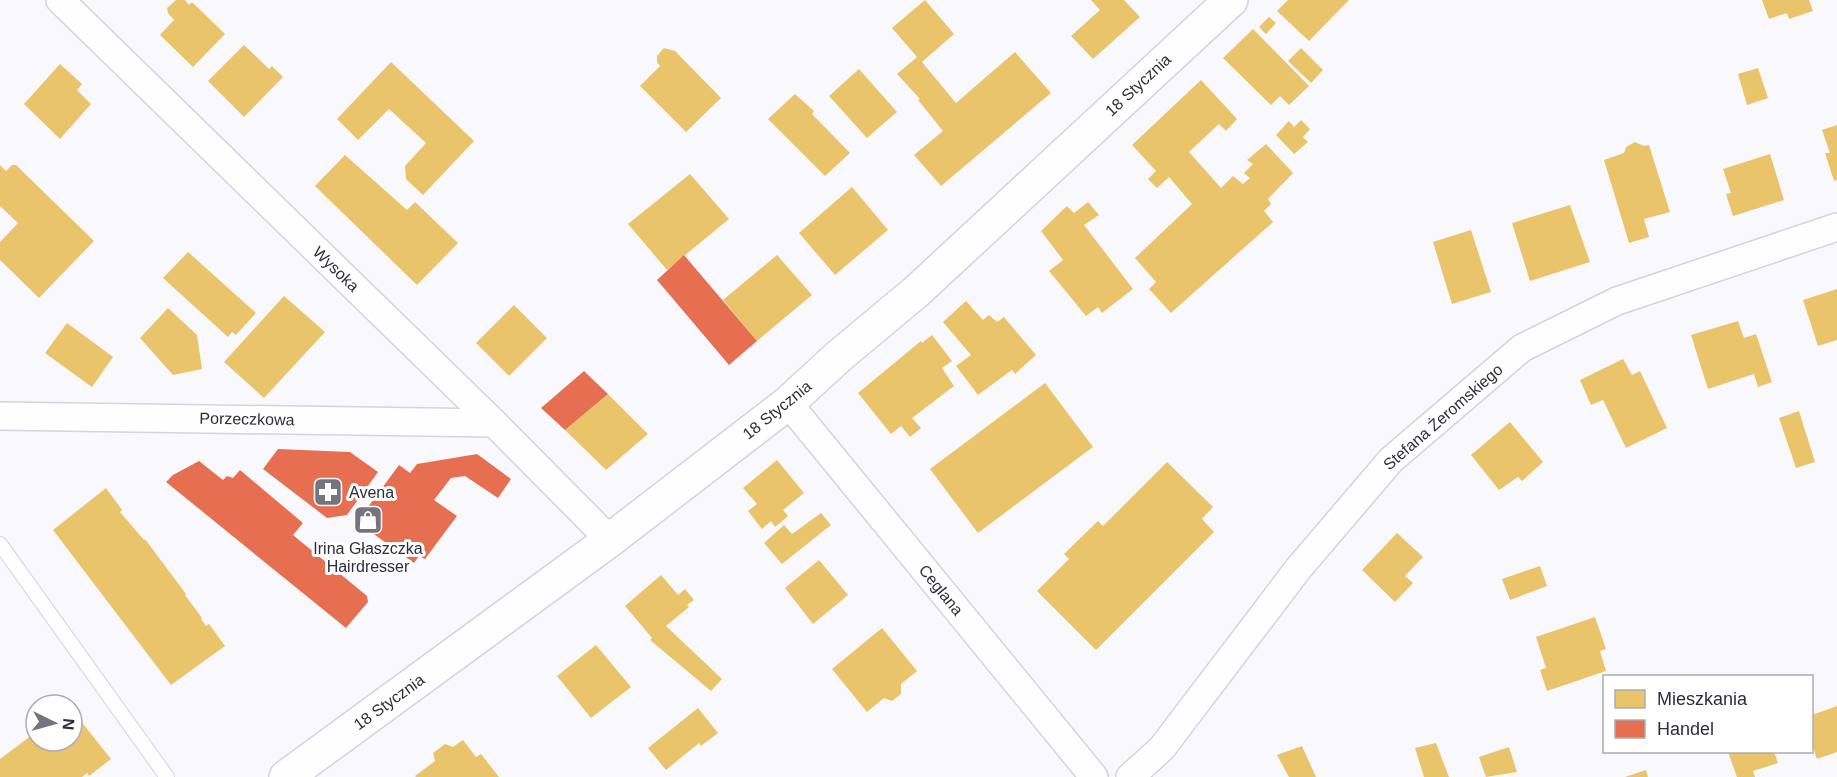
<svg xmlns="http://www.w3.org/2000/svg" width="1837" height="777" viewBox="0 0 1837 777" font-family="Arial,sans-serif">
  <style>
    .homes { fill: #e9c46a }
    .shops { fill: #e76f51 }
    .lines { fill: none; stroke-linecap: round; stroke-linejoin: round }
    .lane-casing { stroke: #d5d3dd; stroke-width: 16 }
    .street-casing { stroke: #d5d3dd; stroke-width: 30 }
    .secondary-casing { stroke: #d5d3dd; stroke-width: 36 }
    .lane { stroke: #fefeff; stroke-width: 14 }
    .street { stroke: #fefeff; stroke-width: 27 }
    .secondary { stroke: #fefeff; stroke-width: 33 }
    .labels { text-anchor: middle; dominant-baseline: central; stroke-width: 6; stroke-linejoin: round; paint-order: stroke }
    .street-label { font-size: 16px; fill: #302d39; stroke: #fff }
    .poi-label { font-size: 16px; fill: #302d39; stroke: #fff; text-anchor: start }
  </style>
  <rect width="100%" height="100%" fill="#f9f8fd"/>
  <g class="homes">
    <polygon points="176,0 185,0 189,5 192,2 225,34 193,67 160,35 174,20 168,13 167,8"/>
    <polygon points="925,0 954,34 922,62 956,103 1015,52 1051,93 941,186 914,155 943,131 918,100 920,99 897,74 917,57 892,28"/>
    <polygon points="1091,0 1124,0 1140,17 1093,59 1071,36 1100,10"/>
    <polygon points="1288,0 1349,0 1309,41 1277,11"/>
    <polygon points="1762,0 1809,0 1813,11 1789,19 1787,13 1769,19"/>
    <polygon points="1269,17 1276,23 1266,34 1259,27"/>
    <polygon points="1253,29 1309,86 1289,105 1280,96 1271,105 1223,58"/>
    <polygon points="244,45 269,69 272,66 283,77 244,117 208,81"/>
    <polygon points="664,48 675,51 721,98 686,132 640,86 660,66 657,62 657,56"/>
    <polygon points="1301,48 1323,70 1311,83 1288,61"/>
    <polygon points="391,62 474,141 423,195 406,179 405,166 426,143 389,109 358,140 337,119"/>
    <polygon points="60,64 82,84 77,90 91,104 60,139 24,104"/>
    <polygon points="1758,68 1768,98 1747,105 1738,74"/>
    <polygon points="859,69 897,112 867,138 829,96"/>
    <polygon points="1201,80 1237,119 1226,131 1219,124 1189,152 1221,188 1233,176 1243,184 1250,178 1244,173 1253,164 1247,160 1266,144 1293,173 1268,199 1271,204 1264,211 1273,222 1171,313 1149,289 1156,282 1135,258 1192,204 1169,177 1157,188 1148,179 1156,171 1132,145"/>
    <polygon points="795,94 814,111 812,114 850,153 825,176 768,119"/>
    <polygon points="1301,120 1310,129 1303,137 1308,142 1294,154 1276,135 1289,121 1294,127"/>
    <polygon points="1837,125 1837,180 1834,181 1825,153 1830,153 1822,130"/>
    <polygon points="1635,142 1644,146 1649,145 1670,212 1644,219 1649,237 1629,243 1604,160 1624,153 1626,147"/>
    <polygon points="1770,154 1784,200 1733,216 1726,194 1731,193 1723,169"/>
    <polygon points="345,155 407,210 415,202 458,243 417,285 315,186"/>
    <polygon points="0,165 6,171 12,165 16,165 94,241 39,298 0,260 0,242 18,223 0,206"/>
    <polygon points="690,174 729,219 667,270 628,224"/>
    <polygon points="852,187 888,230 835,275 799,233"/>
    <polygon points="1088,202 1099,215 1084,225 1133,289 1102,313 1098,307 1086,316 1049,271 1063,260 1041,231 1067,206 1074,213"/>
    <polygon points="1570,205 1590,262 1530,281 1512,223"/>
    <polygon points="1471,230 1491,292 1452,304 1433,242"/>
    <polygon points="188,252 256,313 236,335 232,332 228,337 163,278"/>
    <polygon points="777,255 812,295 757,341 723,300"/>
    <polygon points="1837,289 1837,340 1818,346 1803,300"/>
    <polygon points="284,296 325,332 264,398 224,362"/>
    <polygon points="966,301 983,320 989,315 997,322 1004,317 1036,355 1015,374 1012,370 978,395 956,366 971,355 943,322"/>
    <polygon points="514,305 547,338 509,376 476,343"/>
    <polygon points="168,308 197,335 202,369 173,375 140,338"/>
    <polygon points="1738,321 1744,338 1756,334 1772,382 1758,387 1754,374 1708,389 1691,335"/>
    <polygon points="67,323 113,357 92,387 45,353"/>
    <polygon points="932,335 952,361 942,368 954,386 912,418 921,428 910,437 901,426 891,434 858,393 921,341 922,343"/>
    <polygon points="1623,359 1632,375 1640,371 1667,428 1626,448 1603,400 1591,405 1580,380"/>
    <polygon points="1045,383 1093,447 978,533 930,469"/>
    <polygon points="608,394 648,434 606,470 565,430"/>
    <polygon points="1799,411 1815,462 1796,468 1779,418"/>
    <polygon points="1510,422 1543,462 1522,481 1518,477 1499,490 1471,455"/>
    <polygon points="777,460 804,493 783,510 788,516 775,527 771,521 762,529 748,511 757,504 743,488"/>
    <polygon points="1167,462 1213,507 1202,519 1214,532 1096,650 1037,591 1069,559 1064,554 1098,521 1103,526"/>
    <polygon points="106,488 122,510 120,512 144,540 145,539 186,594 185,595 202,618 201,619 206,626 209,624 225,646 171,685 53,530"/>
    <polygon points="821,513 831,525 782,564 764,543 784,525 792,534"/>
    <polygon points="1397,533 1423,557 1405,576 1413,583 1395,602 1362,570"/>
    <polygon points="819,560 848,595 813,624 785,588"/>
    <polygon points="1540,566 1547,586 1510,600 1502,579"/>
    <polygon points="661,575 678,595 685,589 694,600 687,605 689,607 666,626 722,679 711,691 650,640 652,638 625,606"/>
    <polygon points="1595,617 1606,649 1600,651 1606,671 1547,691 1540,670 1546,668 1536,637"/>
    <polygon points="882,628 917,671 901,684 901,694 892,701 884,698 867,712 832,669"/>
    <polygon points="596,645 631,687 591,718 557,676"/>
    <polygon points="1837,706 1837,752 1817,759 1812,744 1812,715"/>
    <polygon points="698,708 718,733 701,746 699,743 666,770 648,748"/>
    <polygon points="72,710 111,759 89,776 87,773 82,777 0,777 0,759 36,732 36,741 72,741"/>
    <polygon points="463,740 476,757 481,754 499,777 416,777 415,776 435,761 433,753 445,744 453,747"/>
    <polygon points="1436,743 1449,777 1424,777 1415,748"/>
    <polygon points="1302,746 1316,777 1289,777 1277,755"/>
    <polygon points="1509,747 1517,772 1486,777 1479,757"/>
    <polygon points="1728,752 1774,752 1778,763 1753,771 1755,777 1737,777"/>
    <polygon points="1646,770 1648,777 1625,777"/>
  </g>
  <g class="shops">
    <polygon points="684,255 757,341 729,365 657,280"/>
    <polygon points="584,371 608,394 565,430 541,408"/>
    <polygon points="278,449 350,452 378,472 347,515 327,518 263,469"/>
    <polygon points="477,454 511,479 498,498 465,476 451,478 434,500 457,516 425,559 419,556 414,563 357,522 399,465 410,473 417,464"/>
    <polygon points="199,461 223,480 227,476 233,478 240,470 303,523 293,535 367,596 368,602 346,628 166,482 173,475"/>
  </g>
  <g class="lines">
    <g class="lane-casing">
      <polyline id="lane" points="0,544 167,777"/>
    </g>
    <g class="street-casing">
      <g id="street">
        <polyline points="60,0 494,423 610,540"/>
        <polyline points="788,403 1094,777"/>
        <polyline points="0,416 494,423"/>
        <polyline points="1130,777 1162,748 1298,569 1391,460 1522,348 1617,301 1837,227"/>
      </g>
    </g>
    <g class="secondary-casing">
      <polyline id="secondary" points="286,777 610,540 788,403 838,357 917,291 1231,0"/>
    </g>
    <use href="#lane" class="lane"/>
    <use href="#street" class="street"/>
    <use href="#secondary" class="secondary"/>
  </g>
  <defs>
    <g id="pharmacy-square" transform="scale(1.5)"><rect x="-9" y="-9" width="18" height="18" rx="4" fill="#76747e" stroke="#fff"/><path d="M-2-6h4v4h4v4h-4v4h-4v-4h-4v-4h4Z" fill="#fff"/></g>
    <g id="shop-square" transform="scale(1.5)"><rect x="-9" y="-9" width="18" height="18" rx="4" fill="#76747e" stroke="#fff"/><path d="M-5-2.5h2.3a2.7 3.5 0 0 1 5.4 0H5L5.5 6h-11ZM-1.5-2.5h3a1.5 2.3 0 0 0-3 0Z" fill="#fff"/></g>
  </defs>
  <g fill-rule="evenodd">
    <use href="#pharmacy-square" x="328" y="492"/>
    <use href="#shop-square" x="368" y="520"/>
  </g>
  <g class="labels">
    <g class="street-label">
      <text transform="translate(1138 85) rotate(-43)">18 Stycznia</text>
      <text transform="translate(336 269) rotate(44)">Wysoka</text>
      <text transform="translate(777 410) rotate(-39)">18 Stycznia</text>
      <text transform="translate(1443 417) rotate(-41)">Stefana Żeromskiego</text>
      <text transform="translate(247 419) rotate(1)">Porzeczkowa</text>
      <text transform="translate(941 590) rotate(51)">Ceglana</text>
      <text transform="translate(389 702) rotate(-36)">18 Stycznia</text>
    </g>
    <g class="poi-label">
      <text x="349" y="492">Avena</text>
      <text x="368" y="548" text-anchor="middle">Irina Głaszczka<tspan x="368" dy="18">Hairdresser</tspan></text>
    </g>
  </g>
  <rect x="1603" y="675" width="210" height="78" fill="#ffffff" stroke="#acabb0" stroke-width="1.5"/>
  <rect x="1615" y="690" width="30" height="18" fill="#e9c46a" stroke="#acabb0" stroke-width="1.5"/>
  <text x="1657" y="705" font-size="18" fill="#302d39">Mieszkania</text>
  <rect x="1615" y="720" width="30" height="18" fill="#e76f51" stroke="#acabb0" stroke-width="1.5"/>
  <text x="1657" y="735" font-size="18" fill="#302d39">Handel</text>
  <g transform="translate(54 723) rotate(95)"><circle r="28" fill="#ffffff" stroke="#acabb0" stroke-width="1.5"/>
  <path d="M0-4.5L10 22L0 15L-10 22Z" fill="#76747e"/>
  <text y="-9" font-size="16" font-weight="bold" text-anchor="middle" fill="#302d39">N</text>
  </g>
</svg>
